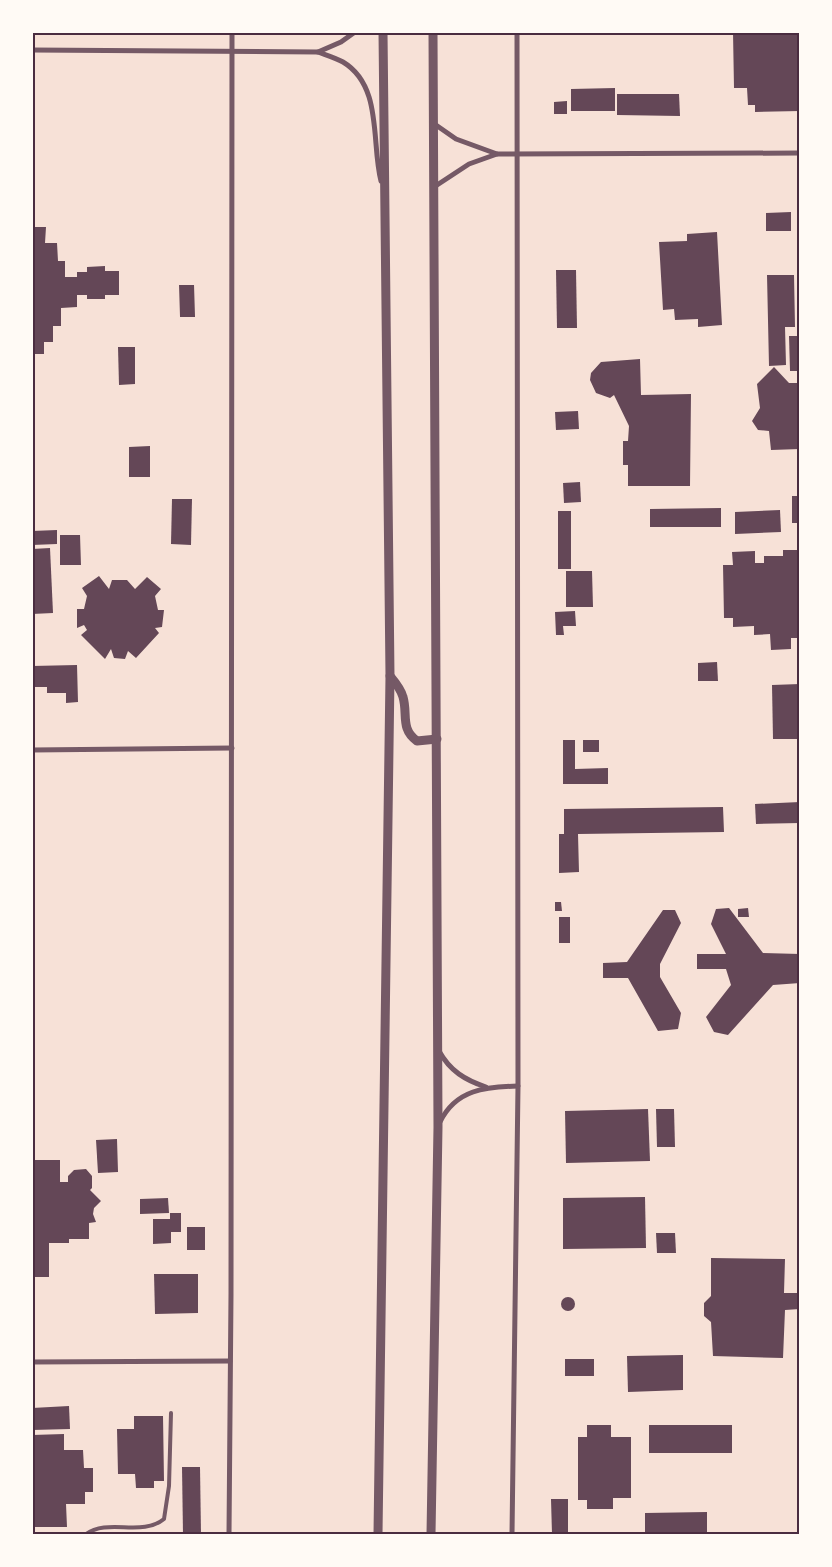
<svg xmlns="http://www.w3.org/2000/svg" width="832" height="1567" viewBox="0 0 832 1567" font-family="Figtree,sans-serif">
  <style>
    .building { fill: #644757 }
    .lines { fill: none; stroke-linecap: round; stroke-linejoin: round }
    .service { stroke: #755966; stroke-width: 4 }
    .minor { stroke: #755966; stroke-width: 5 }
    .tertiary { stroke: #755966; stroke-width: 9 }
    .neatline { fill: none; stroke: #4a2c40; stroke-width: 2 }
  </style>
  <rect width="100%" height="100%" fill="#f7e1d7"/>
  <g class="building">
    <polygon points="733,32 800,32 800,111 755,112 755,105 748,105 747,88 734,88"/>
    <polygon points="615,88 615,111 571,111 571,89"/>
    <polygon points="617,94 679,94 680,116 617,115"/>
    <polygon points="567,101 567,114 554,114 554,102"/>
    <polygon points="791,212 791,231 766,231 766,213"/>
    <polygon points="32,227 46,227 45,243 57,243 58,261 65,261 65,277 77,277 77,272 87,272 87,267 105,266 105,271 119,271 119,295 105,295 105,299 87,299 87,295 77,295 77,307 61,308 61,326 53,326 53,342 44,342 44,354 32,354"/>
    <polygon points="717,232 722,325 698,327 698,319 675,320 674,309 663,310 659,242 687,241 687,234"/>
    <polygon points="556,270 576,270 577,328 557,328"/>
    <polygon points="767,275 794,275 795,327 785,327 786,365 769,366"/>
    <polygon points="179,285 194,285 195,317 180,317"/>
    <polygon points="789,336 800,336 800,371 790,371"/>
    <polygon points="118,347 135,347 135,384 119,385"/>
    <polygon points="640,359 641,395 691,394 690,486 628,486 628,465 623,465 623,441 628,441 629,426 614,395 610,398 596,393 590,380 591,373 601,362"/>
    <polygon points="774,367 789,383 800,383 800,449 771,450 769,431 758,430 752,421 760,408 757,384"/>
    <polygon points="578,411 579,429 556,430 555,412"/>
    <polygon points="150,446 150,477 129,477 129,447"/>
    <polygon points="580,482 581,502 564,503 563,483"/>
    <rect x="792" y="496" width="8" height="27"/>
    <polygon points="172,499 192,499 191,545 171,544"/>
    <polygon points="721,508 721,527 650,527 650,509"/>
    <polygon points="780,510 781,532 735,534 735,512"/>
    <rect x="558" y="511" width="13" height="58"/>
    <polygon points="57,530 57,544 32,545 32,531"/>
    <polygon points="60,535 80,535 81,565 60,565"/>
    <polygon points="50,548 53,613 32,614 32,549"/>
    <polygon points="783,550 800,550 800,638 791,638 791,649 771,650 770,634 754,635 754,626 733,627 733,618 724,618 723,565 733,565 732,552 755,551 755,563 764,563 764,556 783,556"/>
    <polygon points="566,571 592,571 593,607 566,607"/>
    <polygon points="99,576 109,589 112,580 127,580 135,589 147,577 161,589 155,596 158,610 164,610 162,627 155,628 159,633 136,658 128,651 125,659 114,658 111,649 105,659 81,635 87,630 84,625 77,628 77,609 84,609 87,596 82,588"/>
    <polygon points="575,611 576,626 563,626 564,635 556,635 555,612"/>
    <polygon points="717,662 718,681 698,681 698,663"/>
    <polygon points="77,665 78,702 66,703 66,693 47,693 47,687 32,687 32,666"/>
    <polygon points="800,684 800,739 773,739 772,685"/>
    <polygon points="563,740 575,740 575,769 608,768 608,784 563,784"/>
    <rect x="583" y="740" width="16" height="12"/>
    <polygon points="800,802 800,823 756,824 755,804"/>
    <polygon points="723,807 724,832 578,834 579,872 559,873 559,834 564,834 564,809"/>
    <polygon points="555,902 561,902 562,911 555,911"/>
    <polygon points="729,908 763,953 800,954 800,983 773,985 728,1035 714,1032 706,1017 731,985 726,969 697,969 697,954 726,954 711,924 716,909"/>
    <polygon points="748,908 749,917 738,917 738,909"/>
    <polygon points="663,910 675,910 681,923 660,964 660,977 681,1013 678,1029 658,1031 628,978 603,978 603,963 627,962"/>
    <rect x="559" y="917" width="11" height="26"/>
    <polygon points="648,1109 650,1161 566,1163 565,1111"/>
    <polygon points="656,1109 674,1109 675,1147 657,1147"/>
    <polygon points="117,1139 118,1172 98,1173 96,1140"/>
    <polygon points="32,1160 60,1160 60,1182 68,1182 68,1176 74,1170 86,1169 92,1176 92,1188 90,1190 101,1201 94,1208 93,1214 96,1222 89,1223 89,1239 69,1239 69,1243 49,1243 49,1277 32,1277"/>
    <polygon points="645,1197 646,1248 563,1249 563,1198"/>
    <polygon points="168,1198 169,1213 140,1214 140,1199"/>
    <polygon points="170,1213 181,1213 181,1232 171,1232 171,1243 153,1244 153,1219 170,1219"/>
    <rect x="187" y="1227" width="18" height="23"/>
    <polygon points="656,1233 675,1233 676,1253 657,1253"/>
    <polygon points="797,1234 800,1234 800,1269 798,1269"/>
    <polygon points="711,1258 785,1259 784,1293 800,1293 800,1309 785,1310 783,1358 713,1356 711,1322 704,1316 704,1303 711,1296"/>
    <polygon points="154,1274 198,1274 198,1313 155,1314"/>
    <circle cx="568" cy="1304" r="7"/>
    <polygon points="683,1355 683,1390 628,1392 627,1356"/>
    <rect x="565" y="1359" width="29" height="17"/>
    <polygon points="69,1406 70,1429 32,1430 32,1408"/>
    <polygon points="134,1416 163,1416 164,1481 154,1481 154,1488 136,1488 135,1474 118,1474 117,1429 134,1429"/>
    <polygon points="587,1425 611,1425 611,1437 631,1437 631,1498 613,1498 613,1509 587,1509 587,1500 578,1500 578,1437 587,1437"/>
    <rect x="649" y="1425" width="83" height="28"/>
    <polygon points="64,1434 64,1450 83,1450 84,1468 93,1468 93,1492 85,1492 85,1504 66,1504 67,1527 32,1527 32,1435"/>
    <polygon points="182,1467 200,1467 201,1534 183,1534"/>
    <polygon points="551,1499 568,1499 568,1534 552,1534"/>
    <polygon points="707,1512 707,1534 645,1534 645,1513"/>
  </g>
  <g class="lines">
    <path class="service" d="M86,1534C108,1518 142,1537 164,1519L169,1486L171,1413"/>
    <g class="minor">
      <path d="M32,50L318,52C326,55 336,58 343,62C383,86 371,143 381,181"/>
      <polyline points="318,52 341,42 355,32"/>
      <polyline points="433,123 456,139 497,154"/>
      <polyline points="434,187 469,164 497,154 800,153"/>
      <polyline points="32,750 232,748"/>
      <path d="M439,1051C450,1071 465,1080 486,1087"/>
      <path d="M440,1122C456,1089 486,1087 518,1086"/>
      <polyline points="32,1362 230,1361"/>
      <polyline points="229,1534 231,1294 232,32"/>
      <polyline points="512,1534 518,1086 517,32"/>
    </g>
    <g class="tertiary">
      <path d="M390,676C395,682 401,689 403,697C408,714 400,729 417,741L437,739"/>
      <polyline points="378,1534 390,676 383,32"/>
      <polyline points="431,1534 438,1127 433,32"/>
    </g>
  </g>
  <rect width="832" height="1567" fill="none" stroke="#fffaf5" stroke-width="68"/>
  <rect x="34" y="34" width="764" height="1499" class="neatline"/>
</svg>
